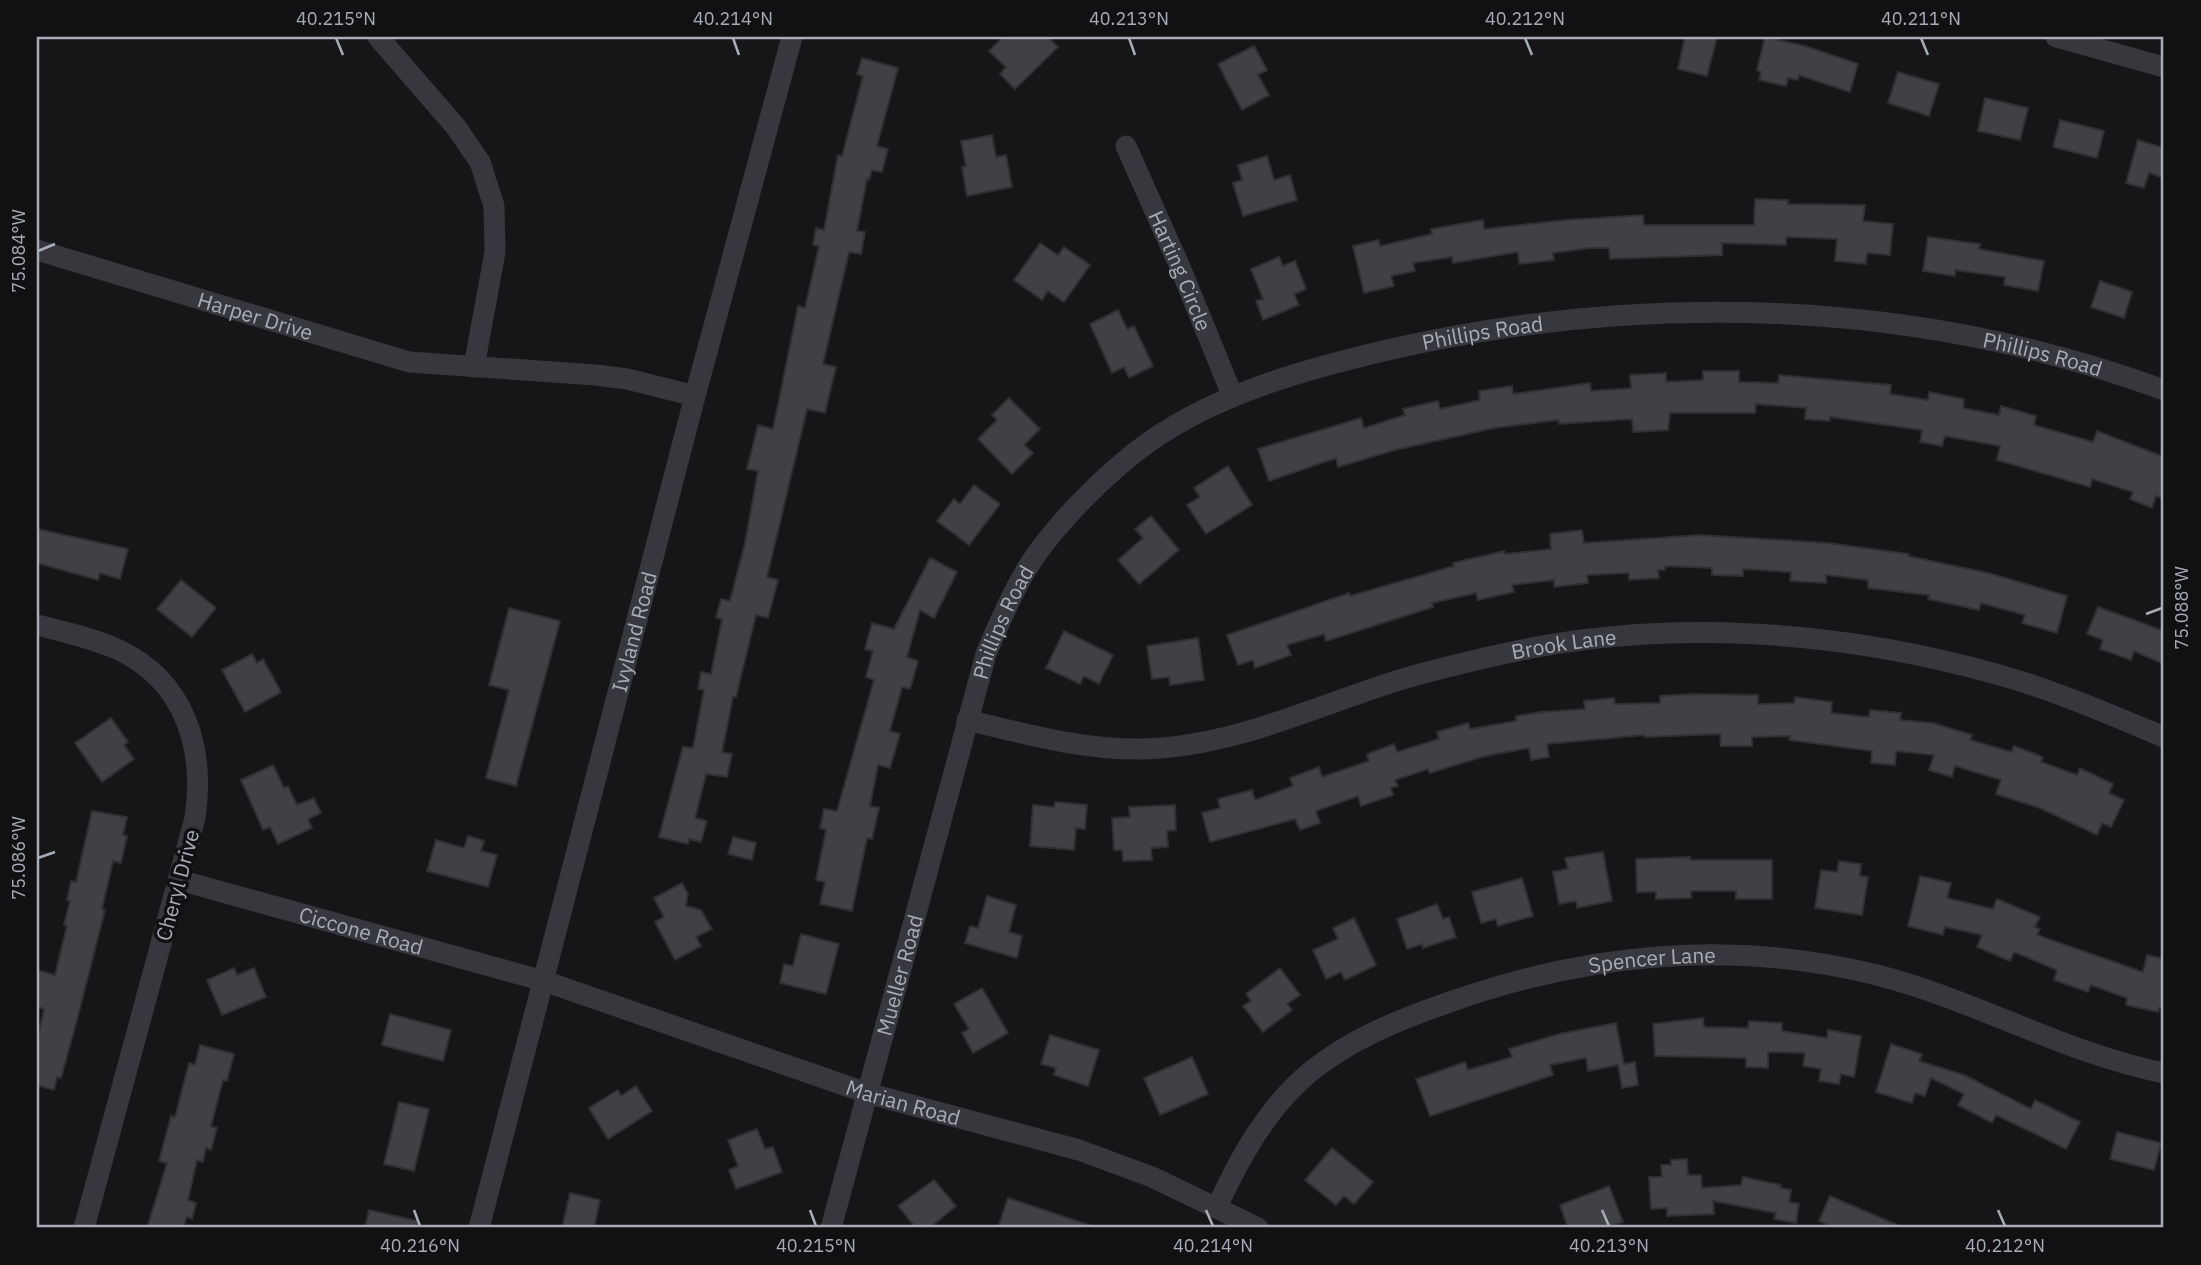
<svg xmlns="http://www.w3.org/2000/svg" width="2201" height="1265" viewBox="0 0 2201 1265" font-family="'IBM Plex Sans',sans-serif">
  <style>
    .building { fill: #404145; stroke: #303034; stroke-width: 2 }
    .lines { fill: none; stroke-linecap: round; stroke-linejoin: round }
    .minor { stroke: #37383d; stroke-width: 21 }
    .ticks { fill: none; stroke: #a8adb8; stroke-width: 2.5 }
    .labels { text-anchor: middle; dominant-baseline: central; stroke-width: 7; stroke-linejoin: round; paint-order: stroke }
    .street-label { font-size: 21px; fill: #a8adb8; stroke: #111113 }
    .neatline { fill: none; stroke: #a8adb8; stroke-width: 2.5 }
    .ticks-label { font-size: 18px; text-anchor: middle; fill: #a8adb8 }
  </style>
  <rect width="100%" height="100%" fill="#161618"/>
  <g class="building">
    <polygon points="1003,37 1048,37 1058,47 1015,89 1000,74 1006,67 989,51"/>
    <polygon points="1685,37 1717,37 1707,76 1678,69"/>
    <polygon points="1765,37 1805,46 1858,64 1850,92 1799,75 1798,80 1788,78 1786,86 1759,80 1761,72 1757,70"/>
    <polygon points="1254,46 1267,70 1258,75 1269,95 1242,110 1218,64"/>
    <polygon points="862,58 898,68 877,146 888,149 882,172 872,170 869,180 867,179 857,231 865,232 861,254 849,252 823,364 836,367 825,413 807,409 767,577 778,580 768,618 756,615 736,697 733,697 722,752 732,754 727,777 706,774 695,818 707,821 701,842 689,839 688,844 659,837 683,747 693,748 704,690 698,689 701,672 711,674 722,619 716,618 721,599 730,601 745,543 758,471 747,469 758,425 773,429 798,306 805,308 819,246 813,245 816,228 824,230 838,155 842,156 863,76 857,74"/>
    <polygon points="1898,72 1939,84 1929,116 1888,103"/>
    <polygon points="1985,98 2028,108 2020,140 1978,131"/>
    <polygon points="2060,120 2104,131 2097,158 2053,147"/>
    <polygon points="992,135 996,157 1006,155 1012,187 967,196 962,167 966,166 961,141"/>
    <polygon points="2138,140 2164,148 2164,178 2149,173 2144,188 2126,183"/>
    <polygon points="1267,156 1274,180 1290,175 1297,200 1243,216 1233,183 1242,180 1238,165"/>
    <polygon points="1755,199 1788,200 1788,204 1865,205 1863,221 1893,224 1890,255 1867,253 1866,264 1835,261 1837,239 1786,237 1786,245 1722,243 1722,255 1610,259 1609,248 1590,248 1553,253 1554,260 1519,264 1518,252 1453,263 1452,257 1413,263 1415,271 1391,276 1394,286 1364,293 1353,246 1379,240 1380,246 1432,234 1431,229 1483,220 1484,229 1566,220 1643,215 1644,225 1754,225"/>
    <polygon points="1928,237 1980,244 1979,249 2044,261 2038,291 2004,285 2005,277 1955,270 1955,276 1923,271"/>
    <polygon points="1040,243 1058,255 1064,247 1090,265 1064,302 1048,291 1042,300 1014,280"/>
    <polygon points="1279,257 1283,266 1295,261 1306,289 1294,294 1299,305 1263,320 1256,301 1263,299 1251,269"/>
    <polygon points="2100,281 2132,292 2124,318 2091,307"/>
    <polygon points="1118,310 1127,329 1134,326 1153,366 1129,378 1124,367 1112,373 1090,324"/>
    <polygon points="1703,371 1739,371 1739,382 1778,383 1779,375 1891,385 1890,394 1928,400 1929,392 1964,399 1963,408 1999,415 2001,406 2036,416 2034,425 2093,442 2097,431 2164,457 2164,499 2156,496 2152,508 2130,499 2133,492 2092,479 2090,487 1997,460 2000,446 1945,436 1942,446 1920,442 1922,430 1830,417 1830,421 1805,419 1806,408 1756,404 1755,413 1670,413 1668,430 1633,432 1632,419 1559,424 1558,420 1494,428 1395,450 1338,467 1336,458 1269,481 1258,449 1361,418 1364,428 1405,415 1403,409 1438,401 1440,409 1480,400 1479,391 1512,386 1513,394 1590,383 1591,391 1631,388 1630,375 1666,373 1666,382 1703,380"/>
    <polygon points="1009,398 1040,429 1024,445 1033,453 1012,474 978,439 997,420 992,415"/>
    <polygon points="1228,466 1252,505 1206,534 1187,505 1200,497 1194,488"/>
    <polygon points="974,485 1000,504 969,545 937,521 954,499 960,504"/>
    <polygon points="1151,516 1179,550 1139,584 1118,560 1143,538 1135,529"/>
    <polygon points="37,529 128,549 120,579 100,573 98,580 37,563"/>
    <polygon points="1582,530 1584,543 1700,535 1828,543 1909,554 1908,556 1988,573 2067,596 2057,633 2022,623 2025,615 1981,603 1979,610 1928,599 1929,595 1868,588 1868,580 1826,575 1826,583 1790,581 1791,572 1743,569 1743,576 1712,575 1712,568 1665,566 1665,570 1658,570 1659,578 1629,580 1629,573 1587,575 1588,583 1554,587 1554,580 1512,585 1514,592 1478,600 1476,593 1432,603 1433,607 1326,641 1324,634 1287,645 1291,655 1255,668 1253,660 1238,665 1227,635 1349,593 1350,596 1454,566 1453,563 1504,551 1505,554 1551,549 1550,534"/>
    <polygon points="930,558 957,572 934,618 920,610 907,657 918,661 910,689 902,687 890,731 900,734 890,768 878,765 870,806 879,808 872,839 867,838 852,911 820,904 825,882 816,880 826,830 820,828 824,809 837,811 874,680 866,677 873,651 865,649 872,623 894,629"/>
    <polygon points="181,580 216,608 192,637 157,609"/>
    <polygon points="2098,607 2164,631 2164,664 2134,651 2131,660 2100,649 2103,640 2087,634"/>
    <polygon points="509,608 560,621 516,786 486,778 509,690 489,685"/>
    <polygon points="1064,631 1113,655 1099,684 1084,676 1080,684 1046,668"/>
    <polygon points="1198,638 1204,680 1170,685 1169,677 1152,679 1147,646"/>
    <polygon points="252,654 257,663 263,659 281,692 245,712 222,670"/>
    <polygon points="1691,694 1758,695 1758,704 1794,703 1795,697 1832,702 1831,713 1869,717 1870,710 1901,713 1900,720 1933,723 1972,735 1970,740 2012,752 2014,746 2043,757 2041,762 2077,775 2080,768 2113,784 2109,793 2124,800 2111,827 2102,823 2097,835 2040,808 1996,794 2001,780 1955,766 1952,777 1929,770 1934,755 1896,751 1895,765 1871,763 1872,751 1789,740 1790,736 1752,737 1752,746 1721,746 1720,734 1645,737 1644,735 1547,744 1549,757 1531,760 1529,748 1485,756 1430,773 1428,769 1395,780 1398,786 1391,788 1393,795 1361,806 1358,796 1316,811 1320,823 1300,830 1295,819 1210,842 1202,813 1220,808 1218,799 1252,790 1255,800 1293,786 1290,778 1319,767 1322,777 1369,761 1367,754 1394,744 1397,752 1439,739 1437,732 1468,723 1470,729 1516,721 1516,716 1541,712 1585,709 1584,701 1614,698 1615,704 1660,703 1660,696"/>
    <polygon points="111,718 128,742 124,745 134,759 102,782 75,743"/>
    <polygon points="273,765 284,788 288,786 297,805 314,798 321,813 308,819 312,828 278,844 270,827 263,830 241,780"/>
    <polygon points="1055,802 1087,805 1085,829 1076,828 1074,850 1030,846 1033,805 1054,807"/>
    <polygon points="1175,805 1176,830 1167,831 1168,847 1151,848 1152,860 1123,861 1122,850 1114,850 1112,818 1130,817 1129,807"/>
    <polygon points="92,811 127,817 123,835 127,836 121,863 113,861 102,909 105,910 78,1016 61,1078 57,1077 54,1090 37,1085 37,1042 44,1009 37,1007 37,970 55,975 67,926 64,925 70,901 67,900 71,881 76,882"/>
    <polygon points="468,836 484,841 481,851 497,855 488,887 427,871 436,840 464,848"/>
    <polygon points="733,837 756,843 752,860 728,854"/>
    <polygon points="1603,852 1612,901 1577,908 1576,901 1559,904 1553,872 1568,869 1565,858"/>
    <polygon points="1690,857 1690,860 1772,860 1772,899 1736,899 1736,891 1691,891 1691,898 1656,899 1656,892 1637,892 1636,859"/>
    <polygon points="1839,861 1861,864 1860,876 1868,877 1862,915 1815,908 1821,870 1837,872"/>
    <polygon points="1920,876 1951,883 1947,898 1993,909 1997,899 2040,917 2035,927 2040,929 2037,935 2143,972 2147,955 2164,959 2164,1009 2159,1008 2158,1012 2126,1005 2127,998 2091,985 2088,992 2054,980 2057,970 2014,952 2010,961 1977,947 1982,935 1945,927 1943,935 1908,926"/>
    <polygon points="1522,878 1533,916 1498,926 1496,919 1481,923 1472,892"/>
    <polygon points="682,883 688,894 686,906 701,910 712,929 696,937 701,946 675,960 655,922 664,917 654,898"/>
    <polygon points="987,896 1016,905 1009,932 1022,936 1017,958 965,943 970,926 978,928"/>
    <polygon points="1437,904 1443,919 1449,917 1456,937 1423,948 1422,944 1407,949 1397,919"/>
    <polygon points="1354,918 1376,965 1345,980 1341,972 1326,979 1313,950 1338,939 1333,928"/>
    <polygon points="801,934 839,944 826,994 780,983 784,964 793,966"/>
    <polygon points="234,968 237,975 254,968 266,997 222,1015 207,980"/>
    <polygon points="1280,968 1300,995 1287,1004 1292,1010 1263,1032 1243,1006 1251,1001 1246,994"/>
    <polygon points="982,988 1008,1033 973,1053 962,1033 969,1029 954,1004"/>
    <polygon points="390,1014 451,1030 443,1061 382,1045"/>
    <polygon points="1703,1018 1704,1027 1748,1028 1749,1021 1782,1023 1782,1031 1827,1038 1828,1030 1861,1036 1854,1077 1841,1074 1839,1084 1819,1081 1821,1069 1803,1066 1805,1053 1768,1052 1768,1068 1746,1067 1746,1058 1655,1056 1653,1024"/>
    <polygon points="1616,1023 1624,1064 1635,1062 1638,1085 1622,1088 1618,1065 1588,1071 1586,1058 1550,1065 1553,1075 1430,1116 1416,1079 1465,1062 1468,1070 1512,1057 1509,1049 1559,1034"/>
    <polygon points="1050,1035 1099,1050 1088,1086 1054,1075 1056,1068 1041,1064"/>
    <polygon points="1891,1044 1922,1054 1919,1061 1964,1075 2031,1109 2035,1100 2080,1122 2066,1149 1996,1115 1992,1123 1958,1105 1964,1094 1931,1078 1925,1096 1915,1093 1912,1103 1876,1092"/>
    <polygon points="200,1045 234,1054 227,1081 223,1080 211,1126 217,1128 211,1150 206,1148 203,1162 197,1160 188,1200 196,1203 192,1219 187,1217 183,1228 147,1228 167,1163 159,1161 171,1116 175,1117 189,1063 195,1065"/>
    <polygon points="1192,1057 1208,1094 1160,1115 1144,1078"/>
    <polygon points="636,1086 652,1111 608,1139 589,1108 618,1090 621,1096"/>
    <polygon points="399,1102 429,1109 414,1171 384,1164"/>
    <polygon points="757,1129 765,1149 773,1147 782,1172 736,1189 729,1170 738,1166 728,1140"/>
    <polygon points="2117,1132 2161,1143 2154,1170 2110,1159"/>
    <polygon points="1332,1148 1373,1182 1354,1204 1344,1196 1336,1205 1305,1180"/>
    <polygon points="1687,1159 1688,1175 1701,1175 1702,1188 1741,1185 1743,1177 1781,1185 1780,1188 1791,1190 1789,1202 1799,1204 1796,1223 1774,1219 1776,1213 1713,1201 1714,1214 1667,1216 1667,1208 1651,1209 1649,1177 1662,1177 1661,1165 1671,1165 1671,1160"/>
    <polygon points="934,1180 956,1206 929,1228 916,1228 898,1206"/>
    <polygon points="1609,1186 1623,1222 1606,1228 1568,1228 1560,1205"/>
    <polygon points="570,1193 600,1200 594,1228 562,1228"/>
    <polygon points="1830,1196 1904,1228 1834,1228 1819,1221"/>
    <polygon points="1008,1198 1089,1225 1089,1228 998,1228"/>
    <polygon points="369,1210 418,1221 417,1228 365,1228"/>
  </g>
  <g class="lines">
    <g class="minor">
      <polyline points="378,37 456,127 480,162 494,206 495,252 474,367"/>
      <polyline points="2056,37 2164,67"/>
      <path id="s1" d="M1126,146L1180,267L1233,397"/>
      <path id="s2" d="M37,250L409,362L596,375L627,379L695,396"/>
      <path d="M37,625C64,632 93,638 119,650C186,682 205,749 195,818L84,1228"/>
      <path id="s3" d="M967,720C1025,734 1083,750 1143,749C1229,747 1307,710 1387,684C1426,671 1467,662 1507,653C1667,618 1839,630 1996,674C2054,690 2109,714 2164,737"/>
      <path id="s4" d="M179,880L544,981L867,1093L1079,1150L1152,1177L1258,1228"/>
      <path id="s5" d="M1217,1207C1240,1157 1267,1108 1310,1072C1351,1039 1398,1020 1447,1003C1586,953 1733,939 1877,975C1975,1000 2064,1053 2164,1073"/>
      <path id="s6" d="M479,1228L695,396L792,37"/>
      <path id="s7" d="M831,1228L986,654C998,625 1010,597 1026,570C1053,526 1107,472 1149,442C1217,394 1303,370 1383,351C1642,291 1913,298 2164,390"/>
    </g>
  </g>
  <path class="ticks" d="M336,38L343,55M733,38L739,55M1129,38L1135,55M1525,38L1532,55M1921,38L1928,55M38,251L55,244M2146,614L2162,608M38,858L55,852M414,1210L420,1226M810,1210L816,1226M1206,1210L1213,1226M1602,1210L1609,1226M1998,1210L2005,1226"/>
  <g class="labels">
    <g class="street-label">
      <text stroke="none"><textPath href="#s1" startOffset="136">Harting Circle</textPath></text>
      <text stroke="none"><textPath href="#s2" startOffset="228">Harper Drive</textPath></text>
      <text stroke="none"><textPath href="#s7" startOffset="1220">Phillips Road</textPath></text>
      <text stroke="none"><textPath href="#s7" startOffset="1785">Phillips Road</textPath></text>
      <text stroke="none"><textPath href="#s7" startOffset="630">Phillips Road</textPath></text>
      <text stroke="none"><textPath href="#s6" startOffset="616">Ivyland Road</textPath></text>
      <text stroke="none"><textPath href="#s3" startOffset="614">Brook Lane</textPath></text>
      <text transform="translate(177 885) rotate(-75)">Cheryl Drive</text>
      <text stroke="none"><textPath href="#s4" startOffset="189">Ciccone Road</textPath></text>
      <text stroke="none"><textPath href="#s5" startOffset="530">Spencer Lane</textPath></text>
      <text stroke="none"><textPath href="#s7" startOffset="262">Mueller Road</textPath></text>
      <text stroke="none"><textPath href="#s4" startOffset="758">Marian Road</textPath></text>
    </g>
  </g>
  <rect width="2201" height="1265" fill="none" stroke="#111113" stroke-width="77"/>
  <rect x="38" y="38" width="2124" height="1188" class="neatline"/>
  <g class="ticks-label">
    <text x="336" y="25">40.215°N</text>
    <text x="733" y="25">40.214°N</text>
    <text x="1129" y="25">40.213°N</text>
    <text x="1525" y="25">40.212°N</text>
    <text x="1921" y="25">40.211°N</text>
    <text transform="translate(19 251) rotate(-90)" y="6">75.084°W</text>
    <text transform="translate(2182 608) rotate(-90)" y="6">75.088°W</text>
    <text transform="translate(19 858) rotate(-90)" y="6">75.086°W</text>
    <text x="420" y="1252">40.216°N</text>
    <text x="816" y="1252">40.215°N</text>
    <text x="1213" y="1252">40.214°N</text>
    <text x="1609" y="1252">40.213°N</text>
    <text x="2005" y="1252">40.212°N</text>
  </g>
</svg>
